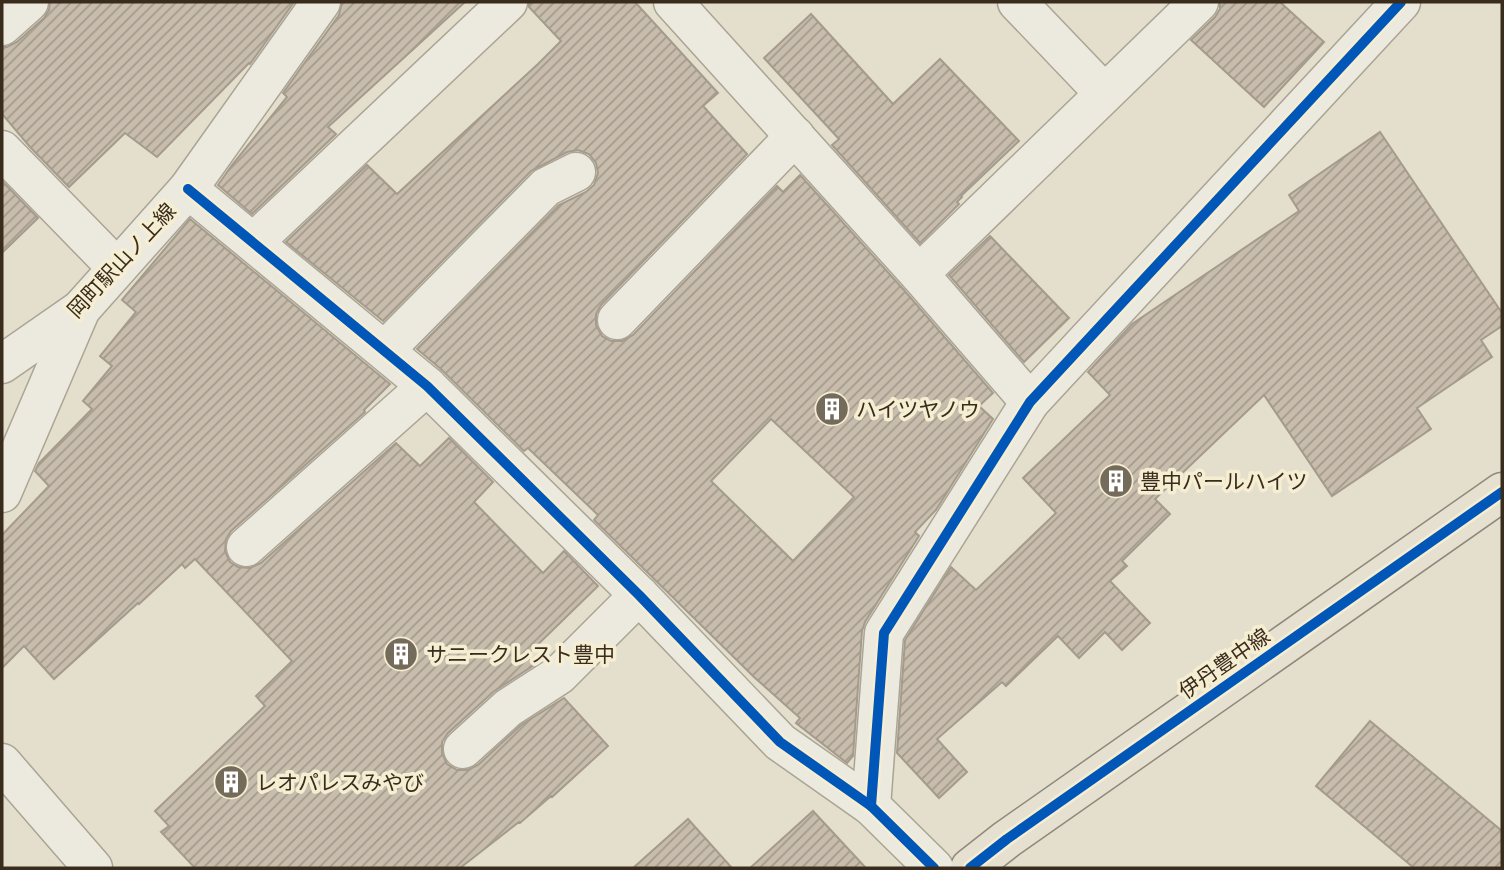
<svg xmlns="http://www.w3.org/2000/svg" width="1504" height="870" viewBox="0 0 1504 870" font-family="'IBM Plex Serif','Noto Sans JP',serif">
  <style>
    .building { fill: url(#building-hatch); stroke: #a59b8c; stroke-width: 2; fill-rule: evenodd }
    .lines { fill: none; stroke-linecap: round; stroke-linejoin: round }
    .minor-casing { stroke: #aaa495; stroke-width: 41 }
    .major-casing { stroke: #8f897c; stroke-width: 41 }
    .minor { stroke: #ece9de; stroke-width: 38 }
    .major { stroke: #e5e0cf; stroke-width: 38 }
    .cycleway-casing { stroke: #f6eed2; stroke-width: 15 }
    .cycleway { stroke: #0057b8; stroke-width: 10 }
    .labels { text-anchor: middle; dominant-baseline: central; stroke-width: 7; stroke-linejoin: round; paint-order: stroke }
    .street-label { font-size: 21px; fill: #392c1d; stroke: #f6eed2 }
    .poi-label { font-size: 21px; fill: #392c1d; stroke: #f6eed2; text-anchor: start }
  </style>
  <defs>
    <pattern id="building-hatch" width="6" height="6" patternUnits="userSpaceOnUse" patternTransform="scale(1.75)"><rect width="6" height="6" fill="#c8bdad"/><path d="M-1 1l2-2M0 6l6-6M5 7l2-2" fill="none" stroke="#a39a8c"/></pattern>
  </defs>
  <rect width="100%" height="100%" fill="#e4dfcc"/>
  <g class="building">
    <polygon points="50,2 294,2 250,64 249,63 157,157 125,133 69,187 30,147 2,114 2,47 7,47 17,42 44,18 49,10"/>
    <polygon points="342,2 465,2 328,127 336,134 252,214 218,185 232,165 287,97 283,93 339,15"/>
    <path d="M529,2H635L718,93L703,106L747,154L601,305L596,314V325L602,336L611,341H622L633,335L777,186L783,192L800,175L903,289L993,393L979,406L993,419L936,510L915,532L919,536L865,622L862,631L853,756L847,763L796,723L800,718L754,677L594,520L598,515L528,448L524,451L442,370L417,349L559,205L586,192L594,185L598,173L596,163L589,154L578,150L567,152L531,171L383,321L286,242L367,165L397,194L538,64L561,41L529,7ZM771,419L854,497L793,561L711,481Z"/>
    <polygon points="1220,2 1280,2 1324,42 1264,107 1191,40 1215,17 1220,9"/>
    <polygon points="811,14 893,104 940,59 1019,141 961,196 962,197 957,202 959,204 920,243 832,145 839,139 764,58"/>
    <polygon points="1380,132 1502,313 1502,326 1481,340 1492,357 1417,408 1431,429 1332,496 1264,395 1155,499 1170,514 1122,561 1127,566 1110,581 1150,623 1122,650 1105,632 1079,658 1058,636 1006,686 1002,682 937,739 967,772 939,798 897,753 905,640 951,567 976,590 1056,513 1023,478 1110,395 1088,372 1132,324 1299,211 1289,195"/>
    <polygon points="2,181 38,218 2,253"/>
    <polygon points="190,219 390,384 364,410 365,412 231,531 226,539 225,551 230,562 238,567 250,568 261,563 396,443 420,466 449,438 493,482 474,502 543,573 564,551 598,586 526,656 534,665 493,692 448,733 442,742 442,753 447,764 457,770 468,770 478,765 521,725 564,698 608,746 552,797 551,796 520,823 519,822 460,868 195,868 161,832 169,826 155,811 265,706 256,696 292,661 195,559 185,568 182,564 139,604 138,603 54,679 24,646 2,668 2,535 49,486 35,471 39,463 92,409 83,401 112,366 100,356 136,312 122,300"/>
    <polygon points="990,236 1069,318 1024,362 949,275"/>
    <polygon points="1370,721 1502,831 1502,868 1414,868 1316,786"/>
    <polygon points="813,811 866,868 750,868"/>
    <polygon points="688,819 732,868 633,868"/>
  </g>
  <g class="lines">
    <g class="minor-casing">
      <g id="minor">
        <polyline points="673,2 919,274 1030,402"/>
        <polyline points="1017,2 1104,93"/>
        <polyline points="2,26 29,2"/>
        <polyline points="2,150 117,268"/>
        <polyline points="188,189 427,386 639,595 780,742 871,806 934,868"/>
        <polyline points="254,242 508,2"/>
        <polyline points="919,274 1199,2"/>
        <polyline points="617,320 795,136"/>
        <polyline points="385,350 546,187 576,172"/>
        <polyline points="2,364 81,309 188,189 321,2"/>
        <polyline points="2,493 81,309"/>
        <polyline points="246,547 427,386"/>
        <polyline points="463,749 508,708 559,675 639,595"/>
        <polyline points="2,763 93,868"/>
        <polyline points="871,806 884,633 1030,402 1401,2"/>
      </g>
    </g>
    <g class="major-casing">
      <polyline id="major" points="970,868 1007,839 1502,492"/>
    </g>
    <use href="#minor" class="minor"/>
    <use href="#major" class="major"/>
    <g class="cycleway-casing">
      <g id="cycleway">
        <polyline points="188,189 427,386 639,595 780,742 871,806 934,868"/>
        <polyline points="871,806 884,633 1030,402 1401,2"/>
        <polyline points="970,868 1007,839 1502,492"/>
      </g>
    </g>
    <use href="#cycleway" class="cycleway"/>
  </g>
  <defs>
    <g id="building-disc" transform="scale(1.75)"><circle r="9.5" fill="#756b5a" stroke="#f6eed2"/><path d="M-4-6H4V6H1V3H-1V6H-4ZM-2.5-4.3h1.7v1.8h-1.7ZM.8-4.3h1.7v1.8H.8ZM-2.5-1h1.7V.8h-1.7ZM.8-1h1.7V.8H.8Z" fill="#fff"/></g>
  </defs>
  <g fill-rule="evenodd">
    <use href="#building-disc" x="832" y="409"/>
    <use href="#building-disc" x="1116" y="481"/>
    <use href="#building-disc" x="401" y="654"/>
    <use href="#building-disc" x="231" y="782"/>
  </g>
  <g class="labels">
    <g class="street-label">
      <text transform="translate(121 260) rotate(-47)">岡町駅山ノ上線</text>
      <text transform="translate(1224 663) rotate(-35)">伊丹豊中線</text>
    </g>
    <g class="poi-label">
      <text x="856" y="409">ハイツヤノウ</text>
      <text x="1140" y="481">豊中パールハイツ</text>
      <text x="426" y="654">サニークレスト豊中</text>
      <text x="256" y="782">レオパレスみやび</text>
    </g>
  </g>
  <rect width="1504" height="870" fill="none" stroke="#392c1d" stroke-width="7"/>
</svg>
